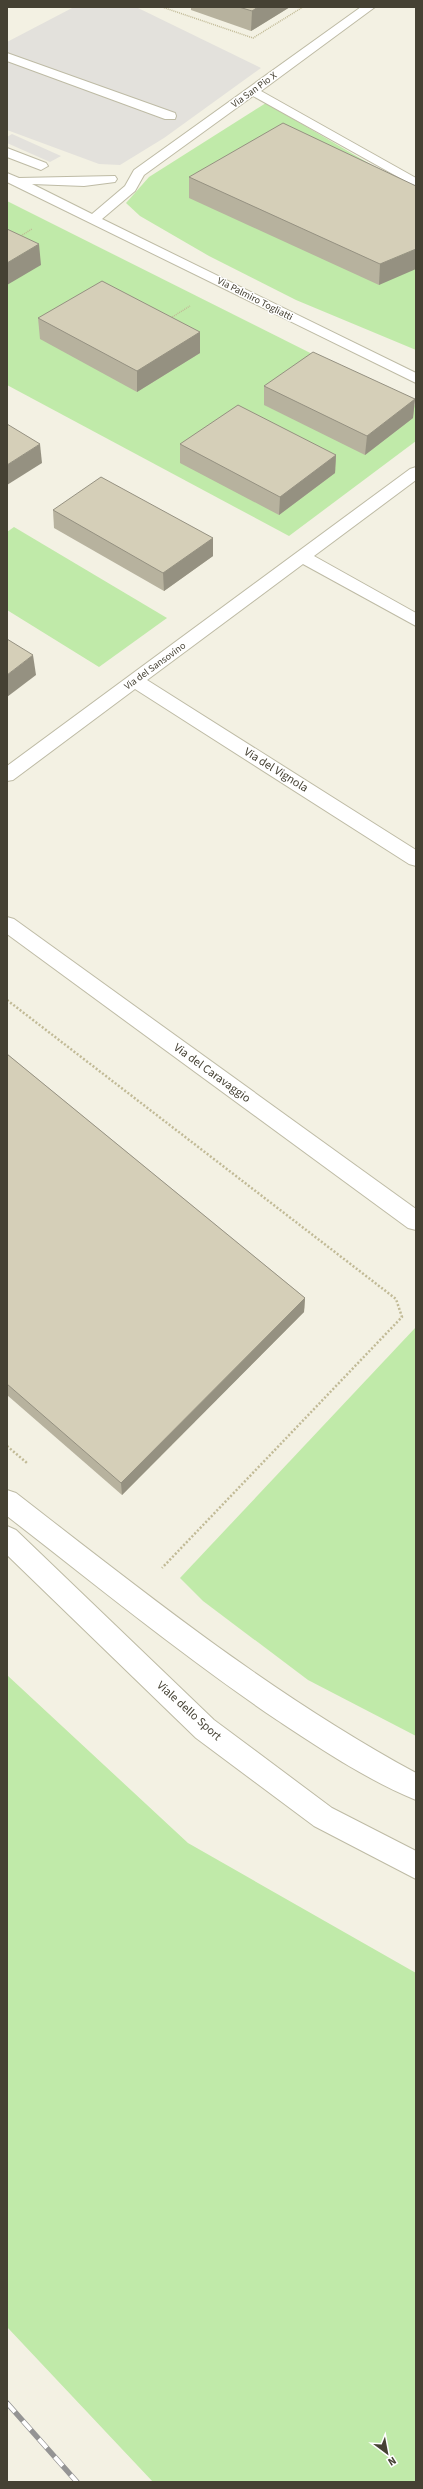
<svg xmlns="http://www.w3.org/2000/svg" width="423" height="2489" viewBox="0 0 423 2489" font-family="'Source Sans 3',sans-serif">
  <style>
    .green { fill: #c0eaa9 }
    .parking { fill: #e3e1dc }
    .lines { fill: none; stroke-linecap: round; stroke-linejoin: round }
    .minor-casing { stroke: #bebba5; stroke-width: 2 }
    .path-far1 { stroke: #c1ba96; stroke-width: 1.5; stroke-dasharray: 1 1; stroke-linecap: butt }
    .path { stroke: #c1ba96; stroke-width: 2.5; stroke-dasharray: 2 2; stroke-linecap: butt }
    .minor { fill: #fff; fill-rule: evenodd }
    .rail-casing { stroke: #949494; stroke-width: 5.5 }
    .rail { stroke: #fff; stroke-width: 4; stroke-dasharray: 12; stroke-linecap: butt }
    .wall { fill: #b7b29e }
    .shaded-wall { fill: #959181 }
    .building { fill: #d5cfb8; stroke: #959181 }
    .labels { text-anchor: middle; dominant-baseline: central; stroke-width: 3; stroke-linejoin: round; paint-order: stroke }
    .far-street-label { font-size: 10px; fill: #454133; stroke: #fff }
    .street-label { font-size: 12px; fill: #454133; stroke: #fff }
  </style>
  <rect width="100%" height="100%" fill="#f3f1e3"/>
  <g class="green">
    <polygon points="266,103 416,191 416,350 296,300 209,256 140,216 126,203 149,177"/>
    <polygon points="7,201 416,406 416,441 289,536 7,385"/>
    <polygon points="14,527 167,618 99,667 7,610 7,532"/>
    <polygon points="416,1327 416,1736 308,1680 203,1601 180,1578"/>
    <polygon points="7,1675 188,1843 416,1973 416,2482 153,2482 7,2327"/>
  </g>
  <g class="parking">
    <polygon points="74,7 136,7 261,68 164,138 120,165 99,164 7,130 7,42"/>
    <polygon points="12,134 61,156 50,162 7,143 7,137"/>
  </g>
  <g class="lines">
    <g class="minor-casing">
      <g id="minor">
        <polygon points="361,7 375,7 261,91 416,178 416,187 253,96 144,175 135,191 102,219 416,373 416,383 7,182 7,173 19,178 115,176 117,179 115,182 84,186 32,184 92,214 125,186 134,170"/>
        <polygon points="7,53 175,113 176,116 175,119 165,119 7,61"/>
        <polygon points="7,148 46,163 48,166 41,170 7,157"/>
        <polygon points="416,467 416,480 314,556 416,613 416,626 303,564 147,680 416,850 416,866 409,864 135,689 13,780 7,781 7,766 410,469"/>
        <polygon points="7,917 14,919 416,1209 416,1230 408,1228 7,934"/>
        <path d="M7,1490L16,1493C145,1593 272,1695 416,1773V1800C367,1780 321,1749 277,1720C184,1657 96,1585 7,1516Z"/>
        <polygon points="7,1526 16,1530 214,1720 332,1808 416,1851 416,1879 314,1826 196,1738 7,1555"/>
      </g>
    </g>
    <g class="path-far1">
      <polyline points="162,7 253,38 303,7"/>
      <polyline points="19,237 32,229"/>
      <polyline points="169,319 190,306"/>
    </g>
    <g class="path">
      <polyline points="7,1000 396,1299 402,1317 162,1568"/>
      <polyline points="7,1446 27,1463"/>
    </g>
    <use href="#minor" class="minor"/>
    <g class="rail-casing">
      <polyline id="rail" points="7,2403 77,2482"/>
    </g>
    <use href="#rail" class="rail"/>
  </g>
  <g class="wall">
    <polygon points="191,7 290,7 251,31 191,10"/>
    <polygon points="189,177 416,186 379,285 189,198"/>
    <polygon points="38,318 200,332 200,353 137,392 40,339"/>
    <polygon points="264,386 415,399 413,418 365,455 264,405"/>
    <polygon points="180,444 336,455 335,473 279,515 180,463"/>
    <polygon points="53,510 213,538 213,556 164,591 54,528"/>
    <polygon points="7,1054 305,1298 304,1312 122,1495 7,1395"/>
  </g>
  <g class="shaded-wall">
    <polygon points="258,7 290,7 251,31 252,11"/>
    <polygon points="39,244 41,265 7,285 7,263"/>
    <polygon points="416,249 416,269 379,285 380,264"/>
    <polygon points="200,332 200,353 137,392 137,371"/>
    <polygon points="415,399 413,418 365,455 367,436"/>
    <polygon points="40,444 42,463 7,485 7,465"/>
    <polygon points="336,455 335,473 279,515 280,497"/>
    <polygon points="213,538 213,556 164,591 163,573"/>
    <polygon points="33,655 36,675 7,697 7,675"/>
    <polygon points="305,1298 304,1312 122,1495 121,1483"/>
  </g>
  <g class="building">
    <polygon points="239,7 258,7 252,11"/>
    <polygon points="283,123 416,186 416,249 380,264 189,177"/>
    <polygon points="7,229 39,244 7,263"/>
    <polygon points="102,281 200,332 137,371 38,318"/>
    <polygon points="313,352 415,399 367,436 264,386"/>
    <polygon points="238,405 336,455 280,497 180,444"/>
    <polygon points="7,424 40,444 7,465"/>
    <polygon points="101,477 213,538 163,573 53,510"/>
    <polygon points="7,639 33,655 7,675"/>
    <polygon points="7,1054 305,1298 121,1483 7,1384"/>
  </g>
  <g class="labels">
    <g class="far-street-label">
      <text transform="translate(254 90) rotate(-36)">Via San Pio X</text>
      <text transform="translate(255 299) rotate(27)">Via Palmiro Togliatti</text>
      <text transform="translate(155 666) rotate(-36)">Via del Sansovino</text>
    </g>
    <g class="street-label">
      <text transform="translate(276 770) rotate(32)">Via del Vignola</text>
      <text transform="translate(212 1073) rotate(36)">Via del Caravaggio</text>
      <text transform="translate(189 1711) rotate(42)">Viale dello Sport</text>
    </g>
  </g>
  <rect width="423" height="2489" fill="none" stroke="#454133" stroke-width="16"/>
  <g transform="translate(387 2453) rotate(148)" stroke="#ffffff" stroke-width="3" paint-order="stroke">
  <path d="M0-3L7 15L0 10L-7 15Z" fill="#454133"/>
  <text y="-6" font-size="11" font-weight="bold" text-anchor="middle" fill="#454133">N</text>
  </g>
</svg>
